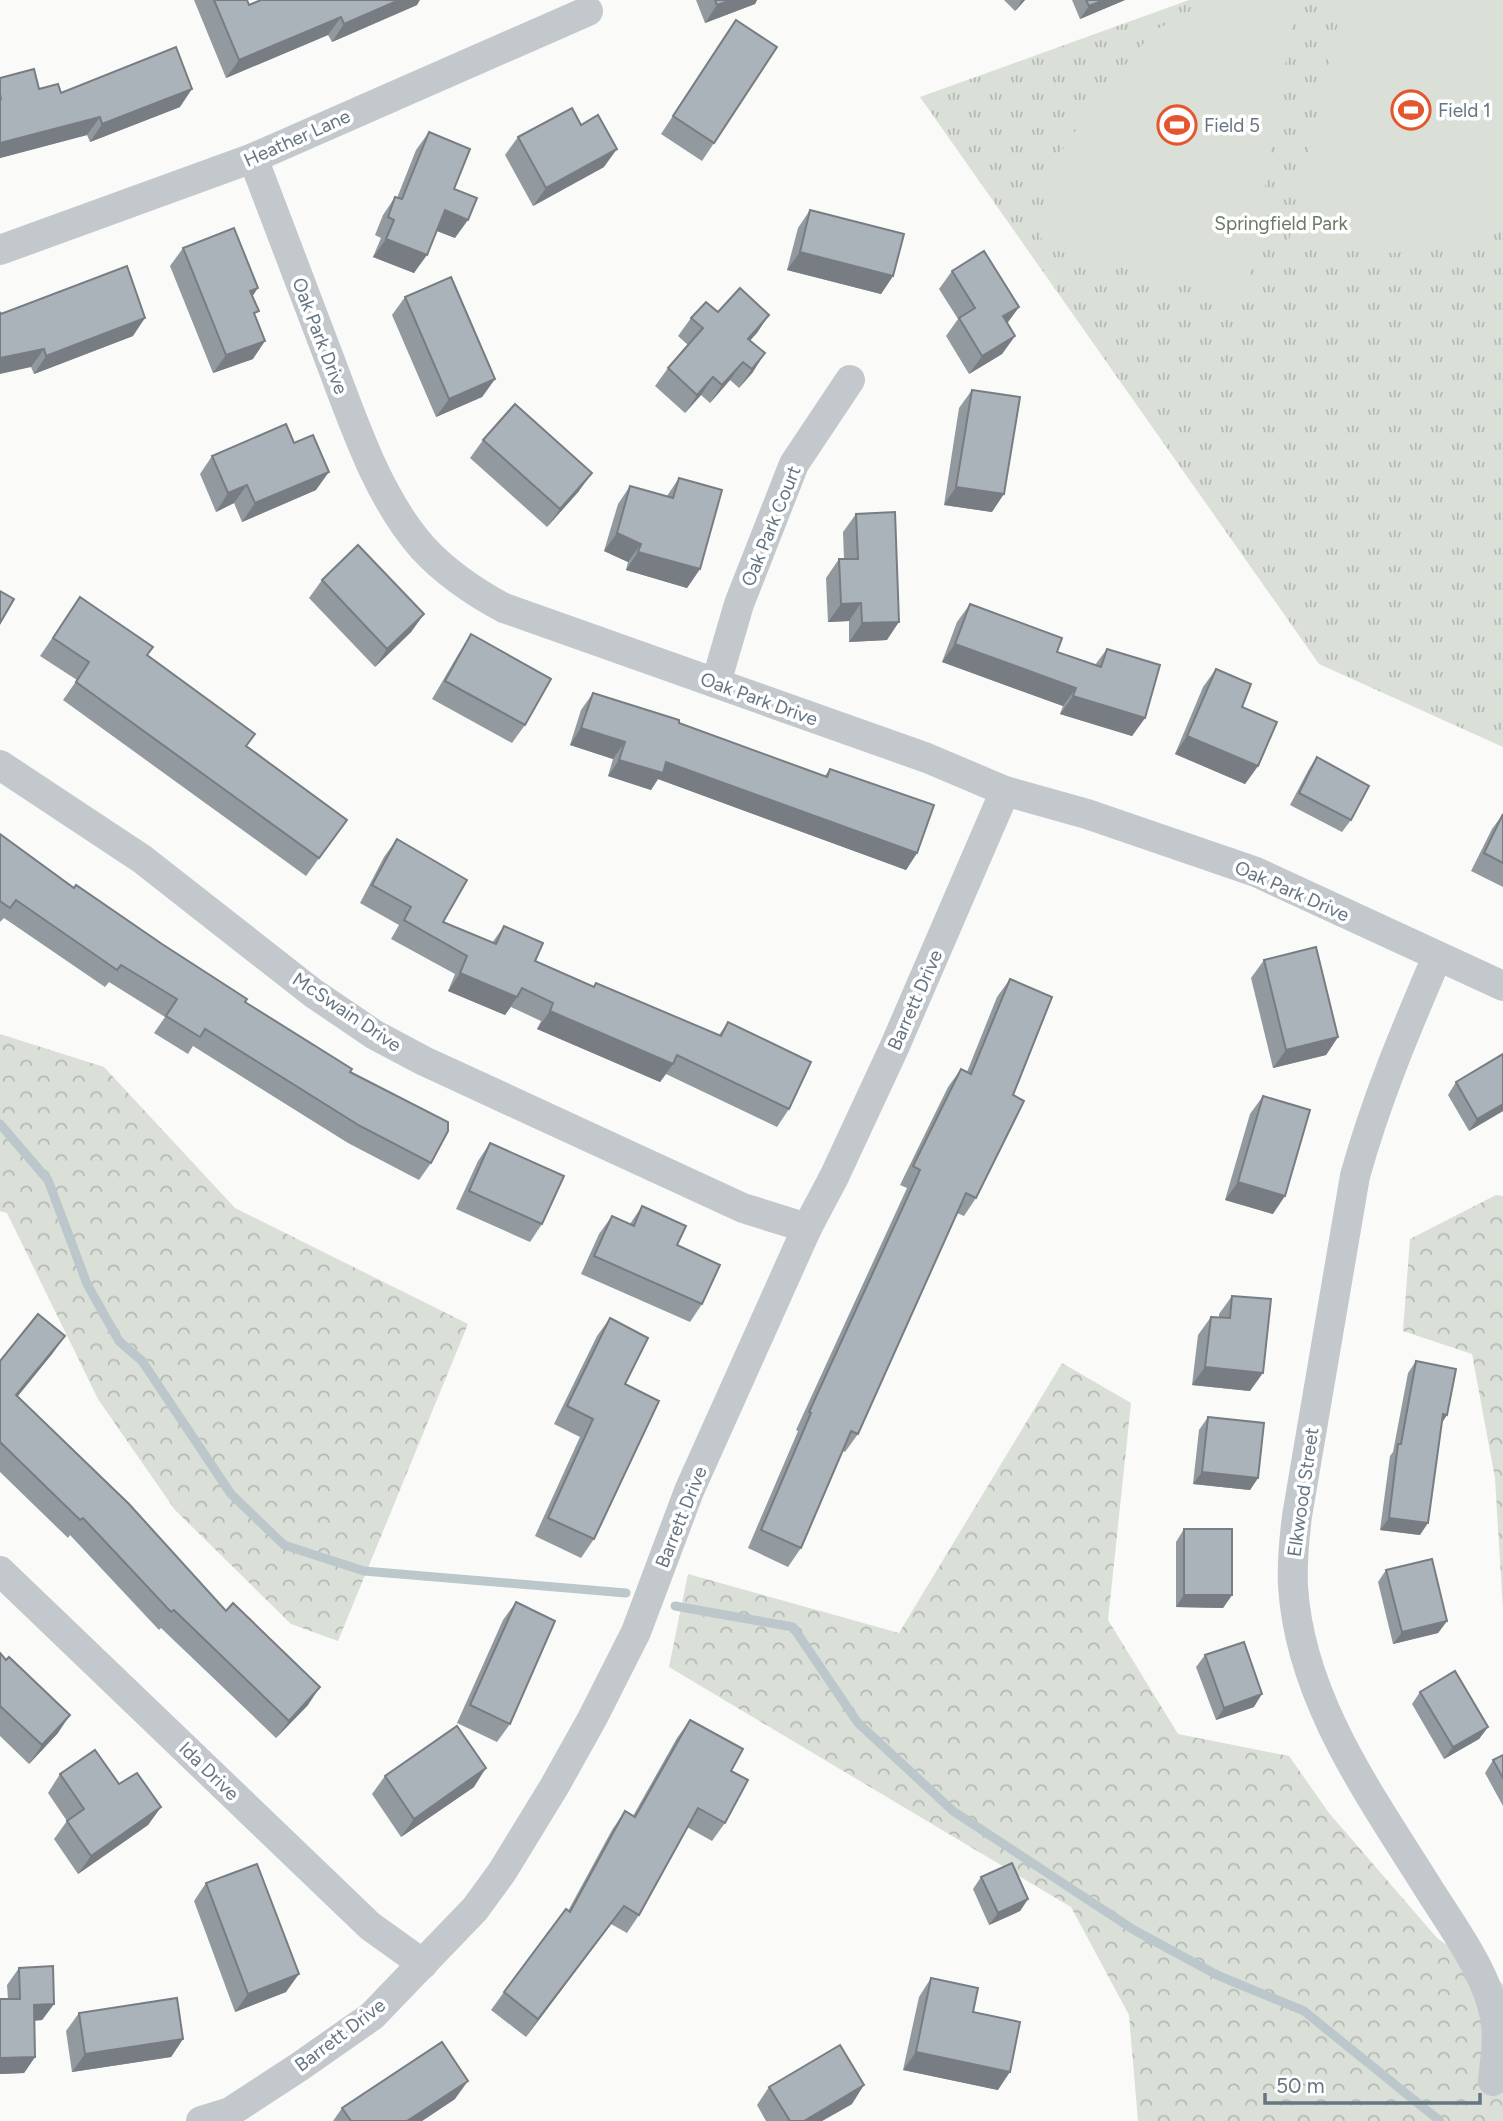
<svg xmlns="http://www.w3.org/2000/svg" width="1503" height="2121" viewBox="0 0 1503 2121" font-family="Figtree,sans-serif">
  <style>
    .grass { fill: url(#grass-tufts) }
    .forest { fill: url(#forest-crowns) }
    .garden { fill: #dadfd7 }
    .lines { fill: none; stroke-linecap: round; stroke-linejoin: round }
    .stream { stroke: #bbc7cb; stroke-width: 9 }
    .street { stroke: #c3c8cc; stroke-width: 30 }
    .wall { fill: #929a9f }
    .shaded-wall { fill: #777d82 }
    .building { fill: #aab3b9; stroke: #777d82; stroke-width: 2 }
    .labels { text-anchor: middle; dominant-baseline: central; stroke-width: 7; stroke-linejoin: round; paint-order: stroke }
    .poi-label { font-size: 19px; fill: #657683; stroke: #fff; text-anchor: start }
    .street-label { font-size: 19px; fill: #657683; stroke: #fff }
    .park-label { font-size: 19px; fill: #687a64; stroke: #fff }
  </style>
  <defs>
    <pattern id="grass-tufts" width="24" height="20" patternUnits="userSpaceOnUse" patternTransform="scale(1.75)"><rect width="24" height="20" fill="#dadfd7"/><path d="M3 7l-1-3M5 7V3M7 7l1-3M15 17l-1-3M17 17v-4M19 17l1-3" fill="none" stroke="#b4b9b4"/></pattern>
    <pattern id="forest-crowns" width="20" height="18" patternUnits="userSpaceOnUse" patternTransform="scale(1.75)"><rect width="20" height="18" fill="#dadfd7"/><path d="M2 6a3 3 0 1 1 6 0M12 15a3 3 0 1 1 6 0" fill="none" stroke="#b4b9b4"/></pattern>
  </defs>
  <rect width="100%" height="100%" fill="#fafaf8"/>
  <polygon class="grass" points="1189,0 1503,0 1503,747 1319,664 920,97"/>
  <g class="forest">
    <polygon points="0,1034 104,1067 235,1208 468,1324 338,1641 291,1624 175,1510 98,1399 7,1213 0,1211"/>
    <polygon points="1496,1195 1503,1196 1503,1610 1495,1478 1472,1354 1403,1331 1410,1239"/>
    <polygon points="1062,1363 1131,1403 1108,1620 1178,1734 1289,1756 1329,1813 1437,1938 1503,1984 1503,2121 1138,2121 1129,2015 1071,1907 669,1667 688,1574 899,1633"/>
  </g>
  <g class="garden">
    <polygon points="1210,0 1296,0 1246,300 1043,247 1039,225 1055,160 1104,90 1154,31"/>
    <path d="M1343,0H1503V220C1486,229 1467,240 1449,245C1395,259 1342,252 1289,240Z"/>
  </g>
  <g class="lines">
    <g class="stream">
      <polyline points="0,1124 48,1180 87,1284 119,1341 142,1361 231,1494 284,1545 364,1571 626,1593"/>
      <polyline points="675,1606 793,1627 858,1723 953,1811 1134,1930 1217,1975 1304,2011 1440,2121"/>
    </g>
    <g class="street">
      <path d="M253,158C279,227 305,295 331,363C354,424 379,499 423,548C446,573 474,592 504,608L927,758L1005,791L1087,814L1256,872L1503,986"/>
      <polyline points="0,250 253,158 588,11"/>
      <polyline points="716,683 739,604 794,464 850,380"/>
      <polyline points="0,765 142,859 313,993 375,1035 424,1061 743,1208 807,1228"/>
      <path d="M1437,957C1406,1029 1376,1100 1355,1176L1297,1516C1294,1540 1292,1562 1293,1586C1300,1701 1373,1799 1432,1894C1455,1930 1487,1974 1495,2017C1499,2037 1495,2060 1493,2081"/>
      <polyline points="0,1571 370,1926 423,1964"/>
      <polyline points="201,2121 230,2112 299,2067 372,2016 475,1909 502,1872 554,1787 592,1719 636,1632 689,1491 807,1228 834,1177 894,1048 1005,791"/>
    </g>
  </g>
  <g class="wall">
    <polygon points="194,0 247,0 249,5 417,5 332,42 328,35 226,78"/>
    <polygon points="696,0 757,0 755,4 705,23"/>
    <polygon points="1004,0 1025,0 1015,11"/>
    <polygon points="1072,0 1125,0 1080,19"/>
    <polygon points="736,20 714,143 702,161 661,134"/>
    <polygon points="0,78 39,89 61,93 180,107 90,142 87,135 0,158"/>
    <polygon points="429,132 454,189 455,238 437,231 414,273 373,257 381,238 375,235 383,215 395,197 397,198 416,150"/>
    <polygon points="518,137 604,167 533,206 505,155"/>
    <polygon points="810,210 893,276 881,294 787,270 798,228"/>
    <polygon points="183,248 252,297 255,316 253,359 213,373 170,266"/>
    <polygon points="952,271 1019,307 1007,323 1015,336 1002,354 969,374 946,336 958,319 939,289"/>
    <polygon points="405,297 495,379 482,397 436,417 392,315"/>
    <polygon points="718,312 769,315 750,340 753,372 739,388 730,380 710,403 701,395 685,413 655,386 668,368 688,345 678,336 691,318"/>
    <polygon points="1,314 133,336 34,374 31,367"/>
    <polygon points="972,390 992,512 944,505 959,408"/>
    <polygon points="483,440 579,491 547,527 470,458"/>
    <polygon points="212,456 316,490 242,522 234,503 216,512 200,474"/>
    <polygon points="679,478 700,569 687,588 626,570 628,562 604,551 618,504 630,486 667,496"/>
    <polygon points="856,514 887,640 849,642 849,621 828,622 826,578 839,559 844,559 843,532"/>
    <polygon points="322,580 424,614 411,632 375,667 309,598"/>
    <polygon points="80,597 147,655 247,746 347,820 306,876 63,700 77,680 40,656"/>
    <polygon points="970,604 1057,652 1095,665 1107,649 1145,718 1132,736 1060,714 1063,706 942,662 957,622"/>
    <polygon points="471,634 525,725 512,743 432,699 459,653"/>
    <polygon points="1216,669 1242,707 1258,766 1245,784 1175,754 1203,687"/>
    <polygon points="593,693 679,723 825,776 830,769 917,853 906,870 658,779 651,790 608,776 613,759 570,745 581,710"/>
    <polygon points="1317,757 1351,820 1342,832 1290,805 1309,769"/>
    <polygon points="1503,814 1503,887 1471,871 1492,829"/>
    <polygon points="0,834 74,888 350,1072 431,1163 419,1180 348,1143 193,1046 188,1054 154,1033 165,1017 109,982 105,987 4,918 0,922"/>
    <polygon points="397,839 443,922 492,943 504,926 535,961 593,987 596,983 719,1035 728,1022 789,1109 777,1127 666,1074 660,1082 537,1029 541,1021 511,1007 505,1015 448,991 455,974 391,939 399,925 360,903 384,857"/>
    <polygon points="1264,960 1338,1037 1326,1055 1273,1068 1251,978"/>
    <polygon points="1010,979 1013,1095 976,1198 964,1216 957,1213 858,1434 845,1452 843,1451 801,1548 788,1567 748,1548 798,1431 796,1430 907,1188 900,1185 948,1087 961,1069 967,1072 997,997"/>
    <polygon points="1503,1054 1503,1111 1469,1131 1448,1095 1456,1082"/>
    <polygon points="1263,1096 1273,1214 1225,1200 1250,1114"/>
    <polygon points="490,1143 542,1224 530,1242 456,1209 478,1161"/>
    <polygon points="642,1206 677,1245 702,1304 690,1322 581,1274 599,1234 612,1216 630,1224"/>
    <polygon points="1232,1296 1250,1391 1192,1385 1198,1335 1211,1317 1219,1317 1219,1314"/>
    <polygon points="610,1318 625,1384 594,1539 581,1558 535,1536 580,1437 554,1424 597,1336"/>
    <polygon points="65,1336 52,1354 17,1397 308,1705 276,1738 161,1628 159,1630 70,1535 68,1538 0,1472 0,1361"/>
    <polygon points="1416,1361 1447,1415 1441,1424 1420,1535 1380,1530 1390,1456 1393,1452 1408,1373"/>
    <polygon points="1208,1417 1258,1478 1250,1490 1193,1484 1199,1430"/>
    <polygon points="1184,1529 1232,1595 1223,1608 1176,1607 1176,1542"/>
    <polygon points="1386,1570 1447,1621 1438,1633 1393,1644 1378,1582"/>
    <polygon points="516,1602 510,1724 497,1742 457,1723 503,1620"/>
    <polygon points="0,1653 58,1733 29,1764 0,1736"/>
    <polygon points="1205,1655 1254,1707 1216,1720 1196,1667"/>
    <polygon points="1420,1692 1488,1727 1479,1739 1444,1759 1412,1704"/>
    <polygon points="690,1720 731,1771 725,1823 712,1841 687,1827 639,1915 627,1933 611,1924 526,2037 491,2010 504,1992 568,1911 612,1830 625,1811 633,1816 677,1738"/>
    <polygon points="1503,1755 1503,1806 1485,1773 1493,1760"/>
    <polygon points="60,1774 119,1784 161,1807 148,1825 78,1874 54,1839 67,1821 48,1793"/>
    <polygon points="385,1776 474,1787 401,1837 372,1794"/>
    <polygon points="981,1877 1028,1899 1020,1911 989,1925 973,1889"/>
    <polygon points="206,1883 286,1992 235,2012 194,1901"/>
    <polygon points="19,1968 54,2004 42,2020 34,2021 35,2057 24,2073 0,2074 0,1999 8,1999 7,1985"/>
    <polygon points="931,1978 973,2012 998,2090 903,2070 919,1997"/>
    <polygon points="79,2013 183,2039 171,2057 72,2072 66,2031"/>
    <polygon points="769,2087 852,2104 822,2121 766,2121 757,2105"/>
    <polygon points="455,2099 422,2121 333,2121 342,2108"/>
  </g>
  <g class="shaded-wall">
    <polygon points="399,0 420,0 417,5 332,42 344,24"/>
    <polygon points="731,0 757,0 755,4 705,23 717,5"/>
    <polygon points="1022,0 1025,0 1015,11"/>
    <polygon points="1104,0 1125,0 1080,19 1089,6"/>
    <polygon points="341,17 328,35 226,78 239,60"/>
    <polygon points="192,89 180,107 90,142 102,124"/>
    <polygon points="100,117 87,135 0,158 0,143"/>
    <polygon points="617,149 604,167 533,206 546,188"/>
    <polygon points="445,210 468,220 455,238 432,229"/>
    <polygon points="386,239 427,255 414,273 373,257"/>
    <polygon points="800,252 893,276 881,294 787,270"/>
    <polygon points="258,288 246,306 250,291"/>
    <polygon points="1019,307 1006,325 1003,316"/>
    <polygon points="769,315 757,333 735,357 748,339"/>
    <polygon points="145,318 133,336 34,374 46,356"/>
    <polygon points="1015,336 1002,354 969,374 982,356"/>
    <polygon points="265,341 253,359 213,373 226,355"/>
    <polygon points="44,349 31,367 0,374 0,358"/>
    <polygon points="765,353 753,372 739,388 752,369"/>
    <polygon points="743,362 730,380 710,403 722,385"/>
    <polygon points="713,377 701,395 685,413 697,395"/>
    <polygon points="495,379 482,397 436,417 449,399"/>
    <polygon points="329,472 316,490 242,522 255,503"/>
    <polygon points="592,473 579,491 547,527 560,509"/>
    <polygon points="247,485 234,503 216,512 228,493"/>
    <polygon points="956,487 1004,494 992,512 944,505"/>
    <polygon points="617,533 641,544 628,562 604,551"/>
    <polygon points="638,552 700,569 687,588 626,570"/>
    <polygon points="861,603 849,621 828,622 841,604"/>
    <polygon points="424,614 411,632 375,667 387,649"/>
    <polygon points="899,622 887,640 849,642 862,623"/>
    <polygon points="955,644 1076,688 1063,706 942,662"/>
    <polygon points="1073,696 1145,718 1132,736 1060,714"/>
    <polygon points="581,728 625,742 613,759 570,745"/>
    <polygon points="1187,736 1258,766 1245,784 1175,754"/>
    <polygon points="619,760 666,762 917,853 906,870 658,779 651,790 608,776"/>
    <polygon points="460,973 517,997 505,1015 448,991"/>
    <polygon points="550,1011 673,1064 660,1082 537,1029"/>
    <polygon points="1338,1037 1326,1055 1273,1068 1286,1050"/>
    <polygon points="1503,1104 1503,1111 1469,1131 1477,1119"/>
    <polygon points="1238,1182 1285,1196 1273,1214 1225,1200"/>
    <polygon points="65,1336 52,1354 4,1413 16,1395"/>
    <polygon points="1205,1367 1263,1373 1250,1391 1192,1385"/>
    <polygon points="1443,1414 1447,1415 1439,1427"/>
    <polygon points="1202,1472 1258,1478 1250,1490 1193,1484"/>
    <polygon points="1389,1518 1428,1523 1420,1535 1380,1530"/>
    <polygon points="1184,1595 1232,1595 1223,1608 1176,1607"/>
    <polygon points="1447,1621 1438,1633 1393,1644 1402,1632"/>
    <polygon points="320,1687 308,1705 276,1738 289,1721"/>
    <polygon points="1262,1694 1254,1707 1216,1720 1224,1708"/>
    <polygon points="70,1715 58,1733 29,1764 42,1745"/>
    <polygon points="1488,1727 1479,1739 1444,1759 1453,1747"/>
    <polygon points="486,1768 474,1787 401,1837 414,1819"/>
    <polygon points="161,1807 148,1825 78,1874 91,1856"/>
    <polygon points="1028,1899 1020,1911 989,1925 998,1913"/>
    <polygon points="624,1906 611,1924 526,2037 538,2019"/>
    <polygon points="299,1974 286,1992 235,2012 248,1994"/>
    <polygon points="54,2004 42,2020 22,2021 34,2005"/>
    <polygon points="183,2039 171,2057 72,2072 85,2054"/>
    <polygon points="916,2052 1010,2072 998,2090 903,2070"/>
    <polygon points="35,2057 24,2073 0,2074 0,2058"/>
    <polygon points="468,2081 455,2099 422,2121 407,2121"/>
    <polygon points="864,2085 852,2104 822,2121 804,2121"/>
  </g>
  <g class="building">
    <polygon points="214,0 247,0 249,5 261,0 399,0 344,24 341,17 239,60"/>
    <polygon points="715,0 731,0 717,5"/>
    <polygon points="1086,0 1104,0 1089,6"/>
    <polygon points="736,20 777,47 714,143 673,116"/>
    <polygon points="176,47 192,89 102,124 100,117 0,143 0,100 1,99 0,94 0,78 34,69 39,89 58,84 61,93"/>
    <polygon points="572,108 581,125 598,115 617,149 546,188 518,137"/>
    <polygon points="429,132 470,149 454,189 477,198 468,220 445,210 427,255 386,239 394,220 388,217 395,197 402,199"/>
    <polygon points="810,210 904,234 893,276 800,252"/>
    <polygon points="234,228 258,288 250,291 259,311 254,313 265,341 226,355 183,248"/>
    <polygon points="984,251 1019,307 1003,316 1015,336 982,356 959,318 975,308 952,271"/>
    <polygon points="127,266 145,318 46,356 44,349 0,358 0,312 1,314"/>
    <polygon points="451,277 495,379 449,399 405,297"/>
    <polygon points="740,288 769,315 748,339 765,353 752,369 743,362 722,385 713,377 697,395 668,368 703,328 691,318 706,302 718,312"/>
    <polygon points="972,390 1020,397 1004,494 956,487"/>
    <polygon points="515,404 592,473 560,509 483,440"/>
    <polygon points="286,424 294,443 313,435 329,472 255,503 247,485 228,493 212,456"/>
    <polygon points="679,478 722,490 700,569 638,552 641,544 617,533 630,486 673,498"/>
    <polygon points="895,512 899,622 862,623 861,603 841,604 839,559 858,559 856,514"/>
    <polygon points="358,545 424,614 387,649 322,580"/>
    <polygon points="0,591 14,599 0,623"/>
    <polygon points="80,597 153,647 147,655 255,734 246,746 347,820 319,858 76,682 89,662 53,638"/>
    <polygon points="970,604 1062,638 1057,652 1101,667 1107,649 1160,665 1145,718 1073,696 1076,688 955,644"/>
    <polygon points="471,634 551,679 525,725 445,681"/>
    <polygon points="1216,669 1251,684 1242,707 1277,722 1258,766 1187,736"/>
    <polygon points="593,693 679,720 679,723 827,777 830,769 934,805 917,853 666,762 663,773 619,760 625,742 581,728"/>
    <polygon points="1317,757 1369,786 1351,820 1299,793"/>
    <polygon points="1503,814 1503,863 1484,853"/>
    <polygon points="0,834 74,888 76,885 162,944 247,999 245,1002 352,1069 350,1072 448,1122 448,1131 431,1163 360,1126 205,1029 200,1037 166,1016 177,999 121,965 117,970 16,900 10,908 0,901"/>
    <polygon points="397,839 467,880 443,922 496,944 504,926 543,943 535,961 594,987 596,983 721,1036 728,1022 811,1062 789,1109 677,1055 673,1064 550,1011 553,1003 522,988 517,997 460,973 467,956 404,920 411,907 372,885"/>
    <polygon points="1316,947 1338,1037 1286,1050 1264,960"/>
    <polygon points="1010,979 1052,997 1013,1095 1024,1101 976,1198 966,1193 858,1434 851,1431 801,1548 761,1530 811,1413 809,1412 920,1170 913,1166 961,1069 971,1074"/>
    <polygon points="1503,1054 1503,1104 1477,1119 1456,1082"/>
    <polygon points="1263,1096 1310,1110 1285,1196 1238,1182"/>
    <polygon points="490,1143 564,1176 542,1224 469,1191"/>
    <polygon points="642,1206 686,1226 677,1245 720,1265 702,1304 594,1256 612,1216 634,1226"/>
    <polygon points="1232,1296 1271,1299 1263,1373 1205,1367 1211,1317 1230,1318"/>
    <polygon points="38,1314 65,1336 16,1395 129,1504 226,1611 233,1603 320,1687 289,1721 174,1610 171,1612 83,1518 80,1520 0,1442 0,1361"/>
    <polygon points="610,1318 648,1338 625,1384 659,1401 594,1539 548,1518 593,1419 567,1406"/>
    <polygon points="1416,1361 1456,1369 1447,1415 1443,1414 1428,1523 1389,1518 1398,1444 1401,1444"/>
    <polygon points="1208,1417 1264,1423 1258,1478 1202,1472"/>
    <rect x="1184" y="1529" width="48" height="66"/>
    <polygon points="1432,1559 1447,1621 1402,1632 1386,1570"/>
    <polygon points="516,1602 555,1621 510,1724 470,1705"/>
    <polygon points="1244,1642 1262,1694 1224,1708 1205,1655"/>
    <polygon points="0,1653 6,1660 9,1657 70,1715 42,1745 0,1706"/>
    <polygon points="1455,1671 1488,1727 1453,1747 1420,1692"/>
    <polygon points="690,1720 743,1749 731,1771 748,1780 725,1823 698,1808 639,1915 624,1906 538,2019 504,1992 566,1909 570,1912 625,1811 635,1817"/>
    <polygon points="457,1726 486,1768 414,1819 385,1776"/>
    <polygon points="95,1750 119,1784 137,1773 161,1807 91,1856 67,1821 84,1809 60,1774"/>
    <polygon points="1503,1755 1503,1778 1493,1760"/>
    <polygon points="1012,1863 1028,1899 998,1913 981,1877"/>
    <polygon points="257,1864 299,1974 248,1994 206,1883"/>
    <polygon points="53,1966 54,2004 34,2005 35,2057 0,2058 0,1999 20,1999 19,1968"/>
    <polygon points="931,1978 978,1988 973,2012 1020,2022 1010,2072 916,2052"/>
    <polygon points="177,1998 183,2039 85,2054 79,2013"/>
    <polygon points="442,2042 468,2081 407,2121 351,2121 342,2108"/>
    <polygon points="840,2045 864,2085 804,2121 790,2121 769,2087"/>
  </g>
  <defs>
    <g id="stadium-ring" transform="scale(2.0125)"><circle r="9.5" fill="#fff" stroke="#e4572e" stroke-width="1.5"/><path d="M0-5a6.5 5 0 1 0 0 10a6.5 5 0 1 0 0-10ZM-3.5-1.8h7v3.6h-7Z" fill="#e4572e"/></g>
  </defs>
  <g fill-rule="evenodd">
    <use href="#stadium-ring" x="1411" y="110"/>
    <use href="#stadium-ring" x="1177" y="125"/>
  </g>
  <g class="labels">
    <g class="poi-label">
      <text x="1438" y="110">Field 1</text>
      <text x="1204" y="125">Field 5</text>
    </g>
    <g class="street-label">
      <text transform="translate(297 138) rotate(-24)">Heather Lane</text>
      <text transform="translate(320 336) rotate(69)">Oak Park Drive</text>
      <text transform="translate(771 526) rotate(-68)">Oak Park Court</text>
      <text transform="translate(759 699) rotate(20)">Oak Park Drive</text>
      <text transform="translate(1292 891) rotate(24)">Oak Park Drive</text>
      <text transform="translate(915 1000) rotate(-66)">Barrett Drive</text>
      <text transform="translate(347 1012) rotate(34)">McSwain Drive</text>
      <text transform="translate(1303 1492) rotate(-82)">Elkwood Street</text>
      <text transform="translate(681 1517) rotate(-68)">Barrett Drive</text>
      <text transform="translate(209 1771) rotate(44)">Ida Drive</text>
      <text transform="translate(340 2035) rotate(-37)">Barrett Drive</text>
    </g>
    <g class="park-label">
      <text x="1281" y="223">Springfield Park</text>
    </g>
  </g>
  <path d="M1265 2093v10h215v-10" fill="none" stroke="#657683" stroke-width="3.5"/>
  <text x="1276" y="2093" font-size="21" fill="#657683" stroke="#ffffff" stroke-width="5" paint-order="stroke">50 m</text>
</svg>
